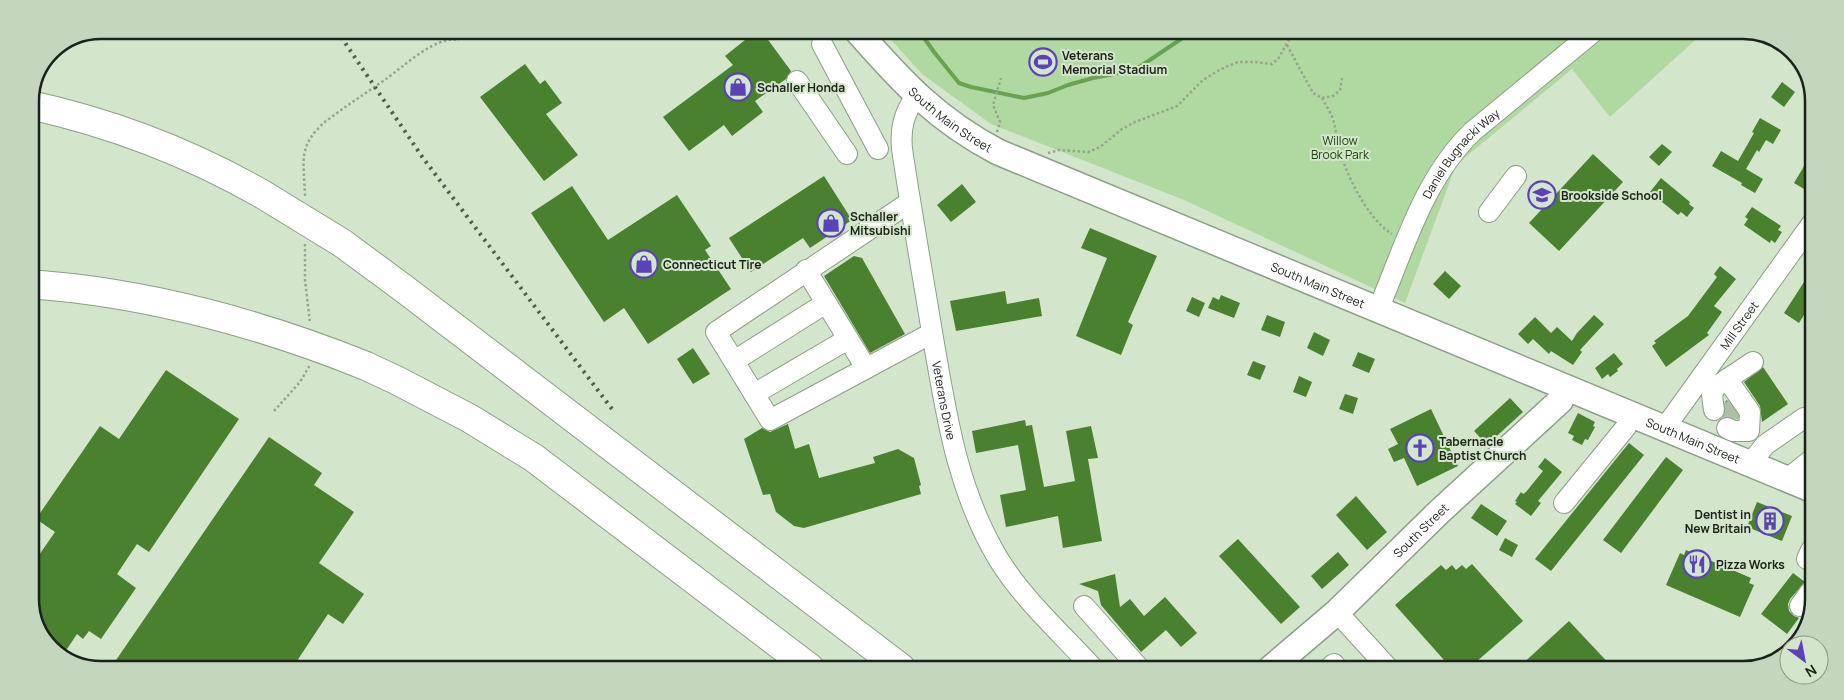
<svg xmlns="http://www.w3.org/2000/svg" width="1844" height="700" viewBox="0 0 1844 700" font-family="Manrope,sans-serif">
  <style>
    .green { fill: #b0d8a1 }
    .lines { fill: none; stroke-linecap: round; stroke-linejoin: round }
    .stream { stroke: #69a250; stroke-width: 4 }
    .building { fill: #49812f }
    .minor-tunnel { stroke: #aebfa8; stroke-width: 20; stroke-dasharray: 20 10; stroke-linecap: butt }
    .minor-casing { stroke: #8d9e86; stroke-width: 22 }
    .major-casing { stroke: #8d9e86; stroke-width: 28 }
    .highway-casing { stroke: #8d9e86; stroke-width: 30 }
    .path { stroke: #96a590; stroke-width: 2.5; stroke-dasharray: 2.5 2.5; stroke-linecap: butt }
    .minor { stroke: #fff; stroke-width: 20 }
    .major { stroke: #fff; stroke-width: 25 }
    .highway { stroke: #fff; stroke-width: 28 }
    .rail { stroke: #535d4f; stroke-width: 4; stroke-dasharray: 2.5 5; stroke-linecap: butt }
    .highway-bridge-casing { stroke: #8d9e86; stroke-width: 30; stroke-linecap: butt }
    .highway-bridge { stroke: #fff; stroke-width: 28 }
    .labels { text-anchor: middle; dominant-baseline: central; stroke-width: 4; stroke-linejoin: round; paint-order: stroke }
    .poi-label { font-size: 12px; font-weight: bold; fill: #1b2219; stroke: #d3e6cc; text-anchor: start }
    .street-label { font-size: 12px; fill: #1b2219; stroke: #d3e6cc }
    .park-label { font-size: 12px; fill: #1c4107; stroke: #d3e6cc }
    .rim { fill: none; stroke: #1b2219; stroke-width: 2.5 }
  </style>
  <rect width="100%" height="100%" fill="#d3e6cc"/>
  <polygon class="green" points="884,32 1702,34 1610,117 1572,69 1456,165 1405,303 1184,200 991,124 922,74"/>
  <g class="lines">
    <polyline class="stream" points="920,32 934,52 959,83 971,87 1024,98 1048,93 1068,85 1093,78 1135,70 1190,33"/>
  </g>
  <g class="building">
    <polygon points="755,32 759,37 763,33 791,71 786,79 755,101 763,112 732,136 724,125 689,151 663,117 733,65 725,56"/>
    <polygon points="525,64 540,84 545,80 562,103 546,114 578,155 544,181 480,97"/>
    <polygon points="1782,82 1795,92 1784,107 1771,97"/>
    <polygon points="1760,118 1781,130 1773,144 1766,140 1759,152 1757,150 1746,169 1763,179 1755,193 1741,185 1742,183 1712,166 1721,151 1738,161 1754,133 1752,132"/>
    <polygon points="1662,144 1672,152 1659,166 1649,157"/>
    <polygon points="1813,151 1813,183 1809,180 1804,189 1794,183"/>
    <polygon points="1593,154 1623,182 1559,251 1529,223"/>
    <polygon points="824,176 852,220 810,248 803,238 751,272 729,238"/>
    <polygon points="1661,178 1690,202 1689,204 1694,208 1687,217 1681,212 1678,215 1650,192"/>
    <polygon points="962,184 976,202 951,222 937,205"/>
    <polygon points="572,186 608,240 677,195 711,246 705,250 731,289 648,344 624,308 604,322 531,213"/>
    <polygon points="1752,207 1781,226 1778,230 1782,232 1775,243 1771,240 1770,243 1744,225 1748,219 1745,217"/>
    <polygon points="1090,228 1157,256 1128,322 1133,325 1121,355 1076,336 1107,258 1081,248"/>
    <polygon points="854,256 862,258 905,334 870,353 824,276"/>
    <polygon points="1720,266 1736,279 1714,306 1722,312 1707,333 1709,335 1666,367 1652,346 1656,343 1654,341 1688,316 1717,277 1714,274"/>
    <polygon points="1813,268 1812,302 1799,323 1784,313"/>
    <polygon points="1445,271 1461,286 1449,299 1433,284"/>
    <polygon points="1005,291 1007,304 1039,298 1042,316 956,331 950,301"/>
    <polygon points="1221,295 1240,303 1234,318 1208,308 1213,297 1219,300"/>
    <polygon points="1192,297 1205,303 1199,317 1186,311"/>
    <polygon points="1267,315 1285,322 1280,337 1261,330"/>
    <polygon points="1594,315 1604,324 1580,350 1582,352 1573,365 1551,351 1549,354 1533,339 1528,344 1518,334 1535,317 1551,333 1557,327 1572,341 1577,333"/>
    <polygon points="1314,332 1330,340 1323,356 1307,348"/>
    <polygon points="693,348 710,374 693,384 677,359"/>
    <polygon points="1358,352 1375,359 1369,373 1352,366"/>
    <polygon points="1614,353 1623,364 1617,369 1618,371 1610,377 1608,374 1602,379 1595,368"/>
    <polygon points="1253,361 1266,366 1260,380 1247,375"/>
    <polygon points="1763,367 1788,404 1762,422 1760,406 1744,382"/>
    <polygon points="166,370 239,419 149,552 137,544 117,574 136,588 101,639 89,631 83,639 77,634 63,655 45,642 30,604 30,568 55,532 36,519 100,426 119,439"/>
    <polygon points="1299,376 1312,382 1306,397 1293,392"/>
    <polygon points="1345,394 1358,398 1353,414 1339,409"/>
    <polygon points="1510,398 1523,412 1487,445 1474,431"/>
    <polygon points="1727,400 1738,415 1738,419 1727,416 1723,417 1726,409 1725,402"/>
    <polygon points="1431,409 1458,466 1417,486 1404,458 1394,462 1388,449 1398,444 1390,429"/>
    <polygon points="1578,413 1595,422 1593,426 1595,427 1588,440 1585,439 1582,445 1572,440 1574,436 1568,433"/>
    <polygon points="1025,420 1026,426 1032,425 1044,487 1075,481 1066,431 1091,426 1098,458 1088,459 1102,541 1063,548 1058,516 1006,527 1000,495 1026,490 1018,445 976,453 972,431"/>
    <polygon points="788,424 795,449 809,444 819,478 875,463 873,457 898,449 914,458 921,485 919,486 921,494 804,528 794,526 776,512 770,494 763,495 744,439 762,428 770,432"/>
    <polygon points="269,437 322,473 314,485 354,512 319,563 364,594 343,624 328,614 293,667 112,666"/>
    <polygon points="1629,443 1644,455 1551,571 1535,559"/>
    <polygon points="1666,457 1683,470 1621,553 1603,540"/>
    <polygon points="1545,458 1562,472 1538,501 1541,503 1531,516 1515,504 1517,502 1515,501 1521,492 1523,494 1526,492 1543,471 1538,467"/>
    <polygon points="1356,496 1387,532 1367,550 1336,515"/>
    <polygon points="1757,502 1792,516 1782,541 1747,527"/>
    <polygon points="1481,504 1507,521 1497,536 1471,518"/>
    <polygon points="1505,538 1518,545 1512,557 1499,550"/>
    <polygon points="1238,539 1300,607 1281,624 1219,556"/>
    <polygon points="1686,550 1751,578 1749,583 1754,585 1740,617 1666,585 1680,553 1684,555"/>
    <polygon points="1338,552 1349,565 1322,589 1311,576"/>
    <polygon points="1472,564 1523,621 1468,669 1452,669 1395,605 1441,565 1446,570 1452,565 1456,570 1462,565 1466,569"/>
    <polygon points="1793,573 1805,582 1790,599 1788,604 1789,611 1794,616 1799,618 1787,634 1761,614"/>
    <polygon points="1115,574 1120,607 1130,599 1144,616 1165,597 1197,633 1181,647 1166,630 1141,652 1101,605 1098,591 1079,584"/>
    <polygon points="1569,621 1615,670 1517,669"/>
  </g>
  <g class="lines">
    <polyline class="minor-tunnel" points="1726,402 1737,420"/>
    <g class="minor-casing">
      <g id="minor">
        <polyline points="822,44 878,149"/>
        <polyline points="797,81 847,154"/>
        <path id="s1" d="M916,96C904,113 900,128 902,149C911,210 922,271 932,332C946,412 956,489 999,560C1024,600 1061,633 1093,668"/>
        <polyline points="910,202 716,332 770,420 932,333"/>
        <polyline points="1489,212 1516,176"/>
        <polyline points="806,270 866,368"/>
        <path id="s2" d="M1378,310C1404,249 1423,180 1472,132L1592,33"/>
        <polyline points="734,361 826,303"/>
        <polyline points="1717,386 1753,362"/>
        <polyline points="754,394 848,339"/>
        <polyline points="1714,410 1712,395 1716,386"/>
        <polyline points="1727,428 1733,431 1749,431 1750,412 1727,379"/>
        <path id="s3" d="M1664,429L1813,222"/>
        <polyline points="1750,464 1765,445 1804,418"/>
        <polyline points="1787,479 1811,460"/>
        <polyline points="1564,503 1626,427 1631,415"/>
        <polyline points="1811,561 1807,559 1811,550"/>
        <polyline points="1084,606 1140,669"/>
        <polyline points="1800,606 1810,592"/>
        <polyline points="1337,612 1389,669"/>
        <polyline points="1328,669 1334,664 1338,669"/>
      </g>
    </g>
    <g class="major-casing">
      <g id="major">
        <path id="s4" d="M858,32C903,83 937,120 998,152L1811,489"/>
        <path id="s5" d="M1270,669L1337,612L1439,512L1560,401L1567,388"/>
      </g>
    </g>
    <g class="highway-casing">
      <g id="highway">
        <path d="M30,105C112,123 190,153 262,194"/>
        <polyline points="342,243 403,288 901,668"/>
        <polyline points="30,284 72,288"/>
        <polyline points="366,366 396,380 469,418 534,458 810,668"/>
      </g>
    </g>
    <g class="path">
      <polyline points="1287,45 1313,93 1322,98 1333,96 1340,90 1342,78"/>
      <path d="M1322,98C1326,106 1332,114 1334,123C1336,129 1336,136 1337,142C1344,170 1366,218 1392,234"/>
      <polyline points="997,132 1000,122 993,105 1001,78"/>
      <polyline points="1048,153 1059,150 1088,152 1100,147 1122,129 1135,122 1177,106 1203,80 1221,69 1238,62 1255,62 1272,64 1278,59 1293,33"/>
      <path d="M305,196C304,161 297,146 326,121C346,106 366,93 386,79C403,67 436,35 459,40"/>
      <polyline points="305,244 305,280 310,323"/>
      <polyline points="274,411 300,382 310,365"/>
    </g>
    <use href="#minor" class="minor"/>
    <use href="#major" class="major"/>
    <use href="#highway" class="highway"/>
    <polyline class="rail" points="337,31 423,158 615,413"/>
    <g class="highway-bridge-casing">
      <g id="highway-bridge">
        <polyline points="262,194 342,243"/>
        <path d="M72,288C172,300 272,328 366,366"/>
      </g>
    </g>
    <use href="#highway-bridge" class="highway-bridge"/>
  </g>
  <defs>
    <g id="stadium-ring" transform="scale(1.4375)"><circle r="9.5" fill="#d3e6cc" stroke="#5b42bb" stroke-width="1.5"/><path d="M0-5a6.5 5 0 1 0 0 10a6.5 5 0 1 0 0-10ZM-3.5-1.8h7v3.6h-7Z" fill="#5b42bb"/></g>
    <g id="shop-ring" transform="scale(1.4375)"><circle r="9.5" fill="#d3e6cc" stroke="#5b42bb" stroke-width="1.5"/><path d="M-5-2.5h2.3a2.7 3.5 0 0 1 5.4 0H5L5.5 6h-11ZM-1.5-2.5h3a1.5 2.3 0 0 0-3 0Z" fill="#5b42bb"/></g>
    <g id="school-ring" transform="scale(1.4375)"><circle r="9.5" fill="#d3e6cc" stroke="#5b42bb" stroke-width="1.5"/><path d="M0-5L7-2L0 1L-7-2ZM-4 1L0 2.5L4 1V4Q0 6-4 4Z" fill="#5b42bb"/></g>
    <g id="church-ring" transform="scale(1.4375)"><circle r="9.5" fill="#d3e6cc" stroke="#5b42bb" stroke-width="1.5"/><path d="M-1.2-6h2.4v3.5h3.3v2.4h-3.3V6h-2.4V-.1h-3.3v-2.4h3.3Z" fill="#5b42bb"/></g>
    <g id="building-ring" transform="scale(1.4375)"><circle r="9.5" fill="#d3e6cc" stroke="#5b42bb" stroke-width="1.5"/><path d="M-4-6H4V6H1V3H-1V6H-4ZM-2.5-4.3h1.7v1.8h-1.7ZM.8-4.3h1.7v1.8H.8ZM-2.5-1h1.7V.8h-1.7ZM.8-1h1.7V.8H.8Z" fill="#5b42bb"/></g>
    <g id="restaurant-ring" transform="scale(1.4375)"><circle r="9.5" fill="#d3e6cc" stroke="#5b42bb" stroke-width="1.5"/><path d="M-5-6h1v4h1v-4h1v4h1v-4h1v5L-1.5 .5V6h-2V.5L-5-1ZM5-6V6H3V1.5H1.5Q1.5-4 5-6Z" fill="#5b42bb"/></g>
  </defs>
  <g fill-rule="evenodd">
    <use href="#stadium-ring" x="1043" y="62"/>
    <use href="#shop-ring" x="738" y="87"/>
    <use href="#school-ring" x="1542" y="195"/>
    <use href="#shop-ring" x="831" y="223"/>
    <use href="#shop-ring" x="644" y="264"/>
    <use href="#church-ring" x="1420" y="448"/>
    <use href="#building-ring" x="1770" y="521"/>
    <use href="#restaurant-ring" x="1697" y="564"/>
  </g>
  <g class="labels">
    <g class="poi-label">
      <text x="1062" y="55">Veterans<tspan x="1062" dy="14">Memorial Stadium</tspan></text>
      <text x="757" y="87">Schaller Honda</text>
      <text x="1561" y="195">Brookside School</text>
      <text x="850" y="216">Schaller<tspan x="850" dy="14">Mitsubishi</tspan></text>
      <text x="663" y="264">Connecticut Tire</text>
      <text x="1439" y="441">Tabernacle<tspan x="1439" dy="14">Baptist Church</tspan></text>
      <text x="1751" y="514" text-anchor="end">Dentist in<tspan x="1751" dy="14">New Britain</tspan></text>
      <text x="1716" y="564">Pizza Works</text>
    </g>
    <g class="street-label">
      <text stroke="none"><textPath href="#s4" startOffset="128">South Main Street</textPath></text>
      <text stroke="none"><textPath href="#s2" startOffset="179">Daniel Bugnacki Way</textPath></text>
      <text stroke="none"><textPath href="#s4" startOffset="532">South Main Street</textPath></text>
      <text stroke="none"><textPath href="#s3" startOffset="128">Mill Street</textPath></text>
      <text stroke="none"><textPath href="#s1" startOffset="311">Veterans Drive</textPath></text>
      <text stroke="none"><textPath href="#s4" startOffset="938">South Main Street</textPath></text>
      <text stroke="none"><textPath href="#s5" startOffset="205">South Street</textPath></text>
    </g>
    <g class="park-label">
      <text x="1340" y="140">Willow<tspan x="1340" dy="14">Brook Park</tspan></text>
    </g>
  </g>
  <path d="M0 0H1844V700H0ZM101 39H1743A62 62 0 0 1 1805 101V599A62 62 0 0 1 1743 661H101A62 62 0 0 1 39 599V101A62 62 0 0 1 101 39Z" fill="#c4d6be" fill-rule="evenodd"/>
  <path class="rim" d="M101 39H1743A62 62 0 0 1 1805 101V599A62 62 0 0 1 1743 661H101A62 62 0 0 1 39 599V101A62 62 0 0 1 101 39Z"/>
  <g transform="translate(1804 660) rotate(148)"><circle r="24" fill="#d3e6cc" stroke="#899884"/>
  <path d="M0-4L9 19L0 12L-9 19Z" fill="#5b42bb"/>
  <text y="-8" font-size="14" font-weight="bold" text-anchor="middle" fill="#1b2219">N</text>
  </g>
</svg>
